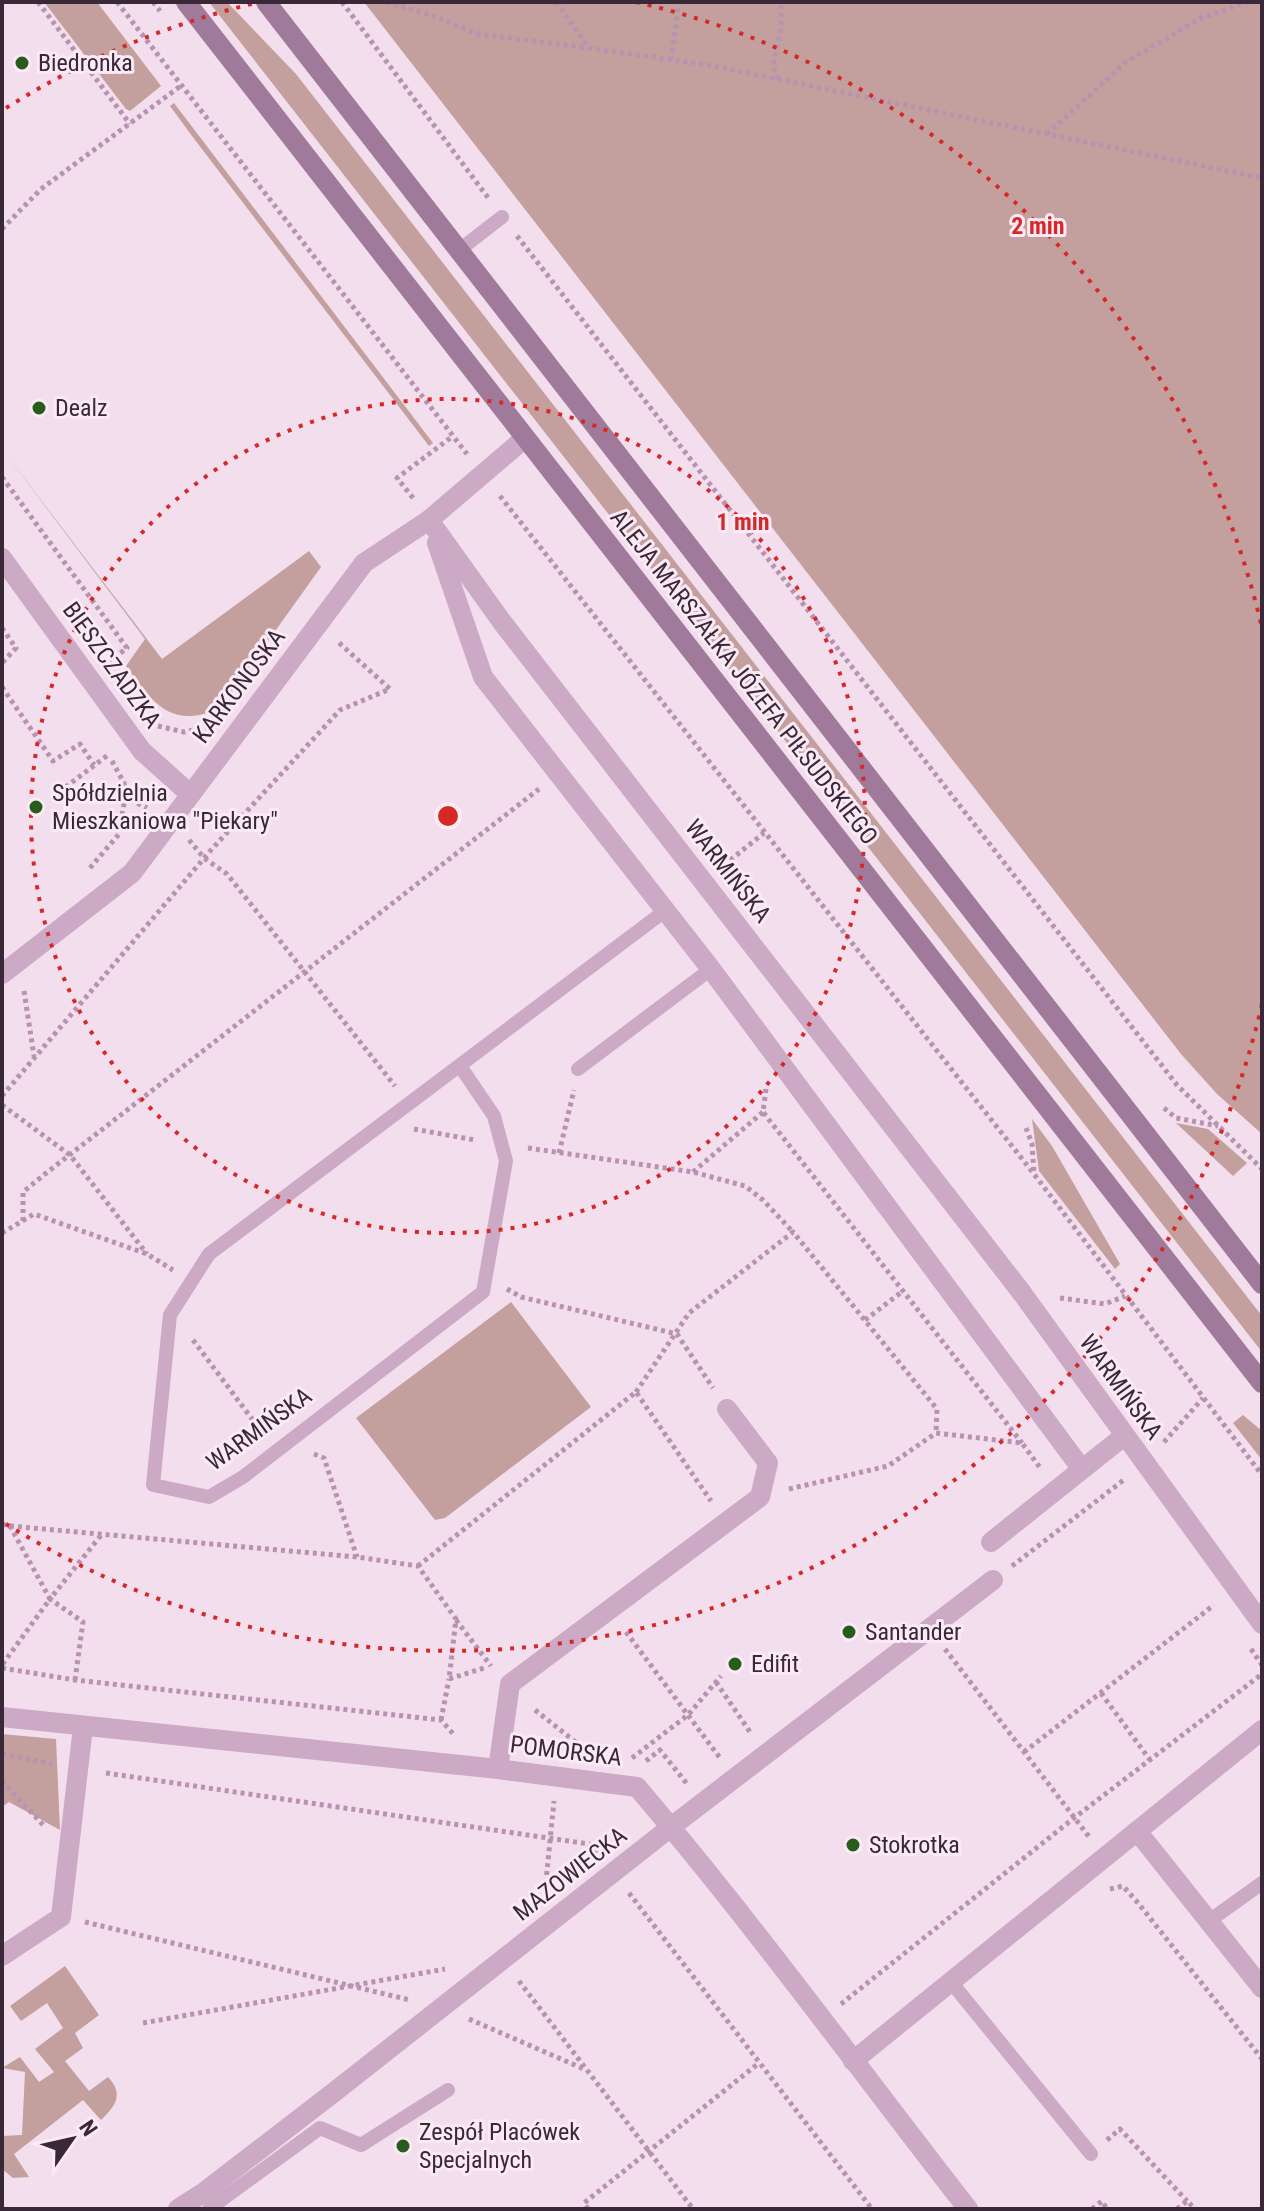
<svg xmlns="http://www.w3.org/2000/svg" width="1264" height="2211" viewBox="0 0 1264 2211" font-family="'Roboto Condensed',sans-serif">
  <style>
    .green { fill: #c3a09d }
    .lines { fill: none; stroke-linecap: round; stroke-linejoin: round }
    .path { stroke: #b893b1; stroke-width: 5; stroke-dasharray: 4 4; stroke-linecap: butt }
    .lane { stroke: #cca9c5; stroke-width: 14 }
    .street { stroke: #cca9c5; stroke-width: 20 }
    .secondary { stroke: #a07a9b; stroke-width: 20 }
    .ring { fill: none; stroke: #d62828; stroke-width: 4; stroke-dasharray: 4 8 }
    .poi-dot { fill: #285c1d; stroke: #fbeaf6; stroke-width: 3 }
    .labels { text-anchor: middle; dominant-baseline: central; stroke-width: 6; stroke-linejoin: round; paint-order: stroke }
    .poi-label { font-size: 24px; fill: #392938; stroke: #fbeaf6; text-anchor: start }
    .street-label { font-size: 24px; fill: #392938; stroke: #fbeaf6 }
    .centre { fill: #d62828; stroke: #fbeaf6; stroke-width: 4 }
    .ring-label { font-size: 24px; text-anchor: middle; font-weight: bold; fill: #d62828; stroke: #fbeaf6; stroke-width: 6; stroke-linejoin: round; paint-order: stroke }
  </style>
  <rect width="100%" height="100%" fill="#f3deed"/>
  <g class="green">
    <polygon points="44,2 97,2 161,86 130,111 126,109"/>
    <polygon points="209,2 227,2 296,74 1262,1316 1262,1352"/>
    <polygon points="364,2 1262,2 1262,1134 1217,1094 1181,1054"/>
    <polygon points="174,103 433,443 429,446 195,140 170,106"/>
    <path d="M2,449L162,659L309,551L321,567L220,708C172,730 153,704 126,666L145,639Z"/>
    <polygon points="1032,1119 1052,1146 1120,1264 1115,1269 1039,1171"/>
    <polygon points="1176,1123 1208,1129 1247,1163 1233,1176"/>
    <polygon points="511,1302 591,1407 445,1518 435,1520 356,1418"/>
    <polygon points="1243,1415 1262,1431 1262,1460 1233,1423"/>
    <polygon points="2,1734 56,1739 60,1830 9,1802 2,1807"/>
    <path d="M65,1966L99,2015L75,2033L83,2048L65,2061L89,2091L108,2077C124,2094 116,2106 101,2120L83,2100L14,2154L29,2177L13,2178L2,2169V2136L22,2135L25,2072L2,2068L20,2057L39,2082L54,2072L35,2049L63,2028L47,2003L21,2021L10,2006Z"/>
  </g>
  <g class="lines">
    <g class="path">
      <polyline points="38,2 130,124"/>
      <polyline points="117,2 467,454"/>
      <polyline points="153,2 160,11"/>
      <polyline points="342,2 489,199"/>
      <polyline points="386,2 434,16 477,34 588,48"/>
      <polyline points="556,2 589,48 708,65 1262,178"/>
      <polyline points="671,60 679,2"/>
      <polyline points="778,79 773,66 781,29 781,2"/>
      <polyline points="1047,134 1126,62 1201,18 1248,2"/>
      <polyline points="2,229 41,189 182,85"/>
      <polyline points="517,236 1177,1085 1262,1169"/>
      <polyline points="2,477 127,648 110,661"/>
      <polyline points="500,496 1034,1174 1262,1475"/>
      <polyline points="413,498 397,478 453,436"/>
      <polyline points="2,628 16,648 2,663"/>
      <polyline points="2,687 53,761 80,744 94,765"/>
      <polyline points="158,726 184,732 206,727"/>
      <polyline points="112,761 124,783 125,797"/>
      <polyline points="59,792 108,755"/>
      <polyline points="189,840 204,858 227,874 395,1086"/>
      <polyline points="724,865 764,833"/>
      <polyline points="90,868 119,834 125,797 147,808"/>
      <polyline points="24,991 34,1056"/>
      <polyline points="766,1089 763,1112 1022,1443"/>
      <polyline points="2,1096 211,850 340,710 390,689 337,641"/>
      <polyline points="2,1105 70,1155 147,1254"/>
      <polyline points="1164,1108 1176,1118 1218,1126"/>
      <polyline points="1026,1128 1032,1144 1034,1173"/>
      <polyline points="414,1129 475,1140"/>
      <polyline points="528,1148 693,1172 745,1186 763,1200 793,1232"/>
      <polyline points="559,1153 574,1090"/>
      <polyline points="693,1172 763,1112"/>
      <polyline points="23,1221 23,1192 45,1174 539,789"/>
      <polyline points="2,1233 34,1214 147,1254 173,1270"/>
      <polyline points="507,1289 521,1297 677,1334 713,1388"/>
      <polyline points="1060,1298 1105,1304 1125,1296"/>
      <polyline points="865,1320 903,1291"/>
      <polyline points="193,1340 261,1431"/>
      <polyline points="636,1392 689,1313 793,1232 937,1409 936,1433"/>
      <polyline points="1164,1442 1203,1398"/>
      <polyline points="314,1454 324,1458 357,1557"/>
      <polyline points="789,1489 888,1466 936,1433 1022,1443 1041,1469"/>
      <polyline points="2,1524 10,1526 50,1599 2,1665"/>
      <polyline points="10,1526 357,1557 418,1566 456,1619 449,1679 487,1667"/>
      <polyline points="418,1566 636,1392 711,1501"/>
      <polyline points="1012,1566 1125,1479"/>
      <polyline points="456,1620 491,1666"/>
      <polyline points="626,1632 720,1758"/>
      <polyline points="945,1649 1090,1838"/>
      <polyline points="1251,1649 1262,1665"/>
      <polyline points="2,1668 75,1680 441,1720 455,1736"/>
      <polyline points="75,1680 83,1622 50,1599 102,1534"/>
      <polyline points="716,1682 750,1732"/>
      <polyline points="1101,1693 1150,1760"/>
      <polyline points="535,1710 587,1751"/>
      <polyline points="441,1720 449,1679"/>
      <polyline points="1024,1752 1214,1605"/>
      <polyline points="2,1754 52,1764"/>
      <polyline points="632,1758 688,1715 721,1676"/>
      <polyline points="646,1761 660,1750 687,1784"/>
      <polyline points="106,1773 589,1844 597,1854"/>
      <polyline points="2,1781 45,1827"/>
      <polyline points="1110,1889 1123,1886 1138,1903 1262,2059"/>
      <polyline points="545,1891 554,1801"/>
      <polyline points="629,1893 872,2209"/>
      <polyline points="85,1922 410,2000"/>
      <polyline points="519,1981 693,2209"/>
      <polyline points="841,2004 1074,1818 1262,1674"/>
      <polyline points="469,2019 584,2069"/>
      <polyline points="143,2023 445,1969"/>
      <polyline points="1107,2140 1120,2129 1187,2201"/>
      <polyline points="588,2209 584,2203 759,2063"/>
      <polyline points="1092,2209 1102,2201 1107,2209"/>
      <polyline points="1177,2209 1187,2201 1195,2209"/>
    </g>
    <g class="lane">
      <polyline points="458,251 502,217"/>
      <polyline points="460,1066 494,1116 506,1161 483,1292 243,1477 209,1497 153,1485 170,1315 209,1254 666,910"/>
      <polyline points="578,1069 711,969"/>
      <polyline points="1209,1921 1262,1883"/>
      <polyline points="951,1982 1091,2154"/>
      <polyline points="209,2209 320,2128 361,2145 448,2090"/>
    </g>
    <g class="street">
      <polyline points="429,520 502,622 1022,1293 1262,1624"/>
      <polyline points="437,543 483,677 711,969 1081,1468"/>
      <polyline points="2,558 142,751 190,794"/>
      <polyline points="2,974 132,873 364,563 429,520 525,438"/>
      <polyline points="991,1542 1124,1436"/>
      <path d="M2,1717L498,1769L637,1787C753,1923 858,2068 968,2209"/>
      <polyline points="498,1769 510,1684 760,1497 768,1463 727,1409"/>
      <polyline points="1137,1831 1262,1988"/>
      <polyline points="2,1956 61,1917 83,1727"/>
      <polyline points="853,2061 1262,1730"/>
      <polyline points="178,2209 203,2193 333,2093 671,1827 993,1580"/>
    </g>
    <g class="secondary">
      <polyline points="186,2 1262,1383"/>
      <polyline points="266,2 1262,1284"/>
    </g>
  </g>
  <g class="ring">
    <circle cx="448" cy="816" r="417"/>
    <path d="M1262 1004A835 835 0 0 1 6 1524M6 108A835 835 0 0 1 260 2M636 2A835 835 0 0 1 1262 628"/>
  </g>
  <g class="poi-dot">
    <circle cx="22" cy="63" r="8"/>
    <circle cx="39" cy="408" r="8"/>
    <circle cx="36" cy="807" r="8"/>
    <circle cx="849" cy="1632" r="8"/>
    <circle cx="735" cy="1664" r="8"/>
    <circle cx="853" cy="1845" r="8"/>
    <circle cx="403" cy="2146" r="8"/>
  </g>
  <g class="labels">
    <g class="poi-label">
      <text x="38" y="63">Biedronka</text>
      <text x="55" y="408">Dealz</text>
      <text x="52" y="793">Spółdzielnia<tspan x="52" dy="28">Mieszkaniowa "Piekary"</tspan></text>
      <text x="865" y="1632">Santander</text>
      <text x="751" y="1664">Edifit</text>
      <text x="869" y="1845">Stokrotka</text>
      <text x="419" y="2132">Zespół Placówek<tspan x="419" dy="28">Specjalnych</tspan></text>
    </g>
    <g class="street-label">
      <text transform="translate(112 665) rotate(54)">BIESZCZADZKA</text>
      <text transform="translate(744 677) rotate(52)">ALEJA MARSZAŁKA JÓZEFA PIŁSUDSKIEGO</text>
      <text transform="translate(239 686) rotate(-53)">KARKONOSKA</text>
      <text transform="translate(728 871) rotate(52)">WARMIŃSKA</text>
      <text transform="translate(1121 1387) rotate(54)">WARMIŃSKA</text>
      <text transform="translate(259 1429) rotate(-36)">WARMIŃSKA</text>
      <text transform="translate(566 1751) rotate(7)">POMORSKA</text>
      <text transform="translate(570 1874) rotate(-38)">MAZOWIECKA</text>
    </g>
  </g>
  <circle cx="448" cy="816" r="12" class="centre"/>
  <g class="ring-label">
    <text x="1038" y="234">2 min</text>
    <text x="743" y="530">1 min</text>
  </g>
  <rect width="1264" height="2211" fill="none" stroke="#392938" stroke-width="8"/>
  <g transform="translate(72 2139) rotate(56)" stroke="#fbeaf6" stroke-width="6" paint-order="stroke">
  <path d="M0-6L14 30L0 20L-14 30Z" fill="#392938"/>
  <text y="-12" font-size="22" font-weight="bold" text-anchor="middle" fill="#392938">N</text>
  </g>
</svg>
